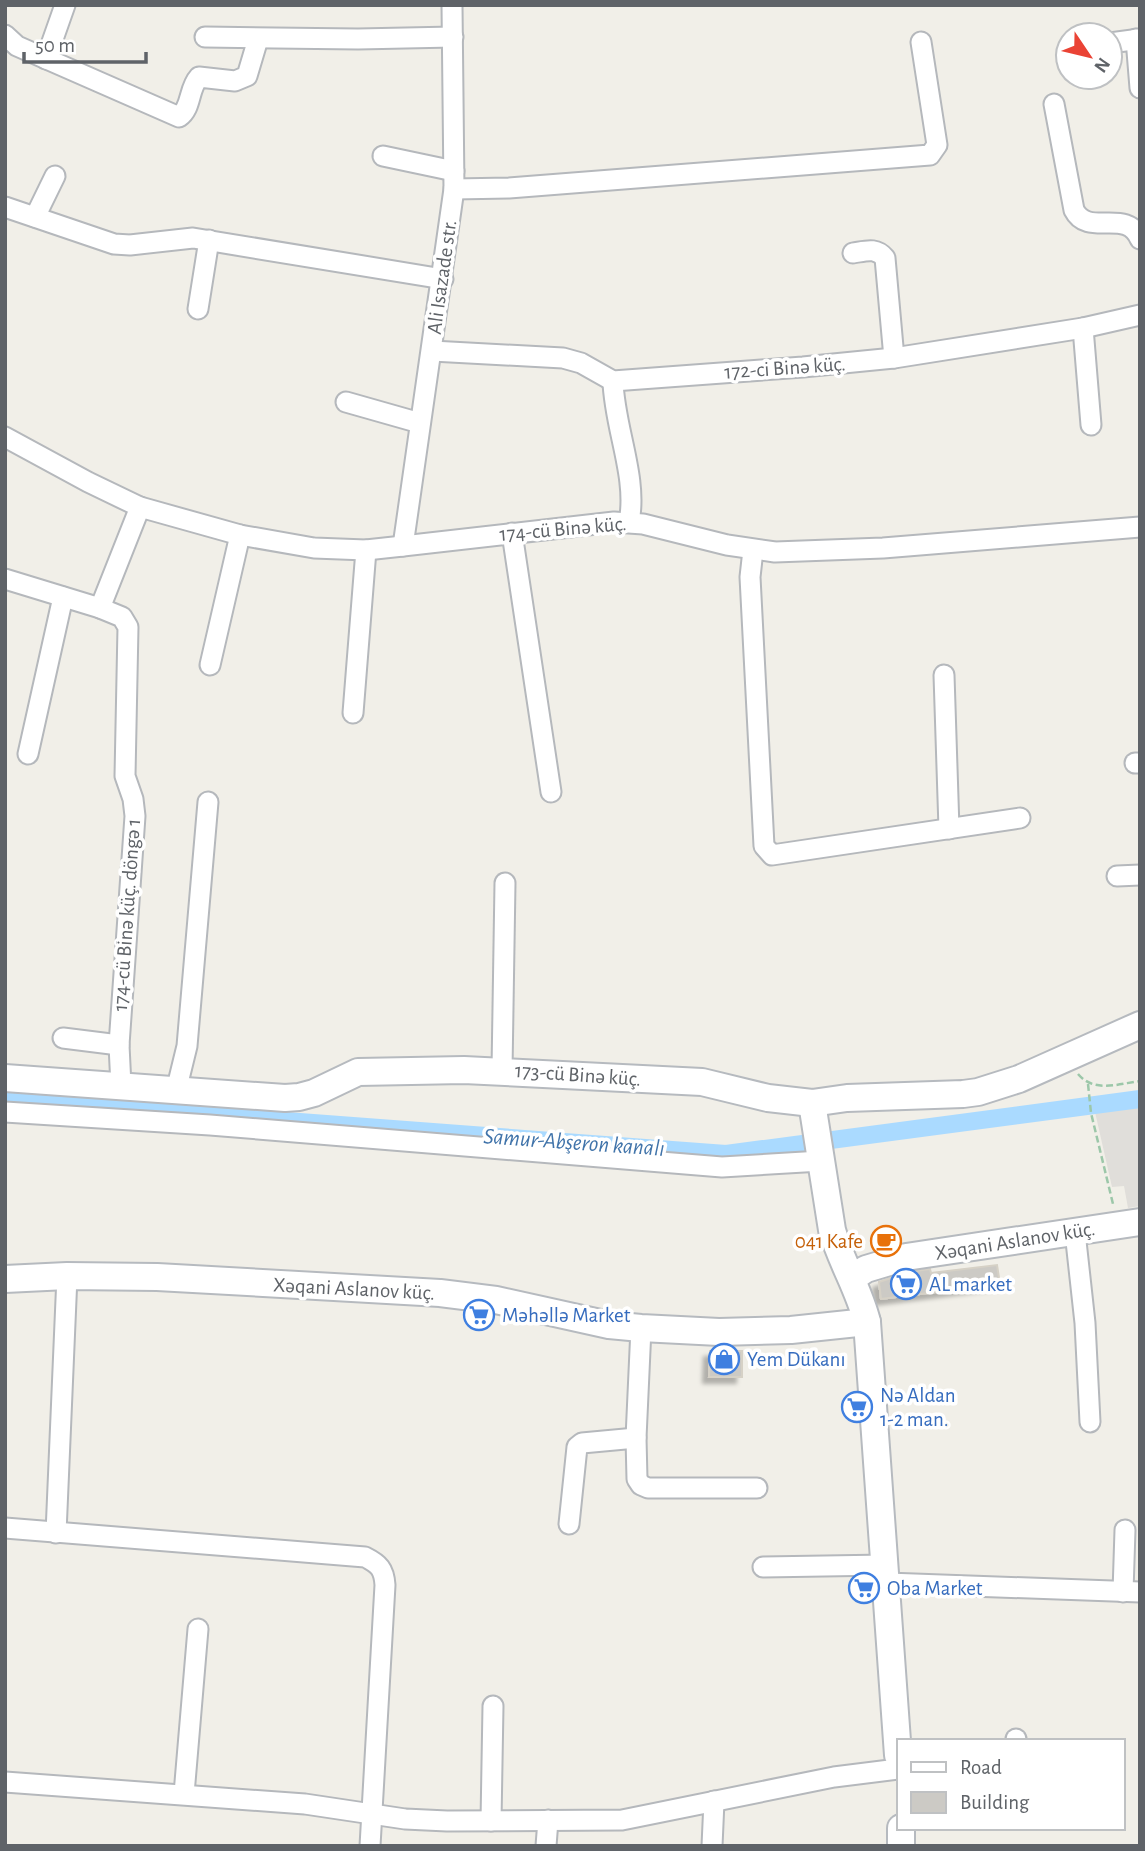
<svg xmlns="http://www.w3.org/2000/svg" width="1145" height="1851" viewBox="0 0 1145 1851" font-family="'Alegreya Sans',sans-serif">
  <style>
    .industrial { fill: #e0deda }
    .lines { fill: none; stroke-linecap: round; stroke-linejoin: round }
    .canal { stroke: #aadaff; stroke-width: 18 }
    .building { fill: #cccac5; stroke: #d6d1c6; stroke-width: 2; filter: url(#shadow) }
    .street-casing { stroke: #b5b8bc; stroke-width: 23 }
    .secondary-casing { stroke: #b6babf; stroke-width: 30 }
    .path { stroke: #9cc7a9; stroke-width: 2.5; stroke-dasharray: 7 3.5; stroke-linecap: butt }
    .street { stroke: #fff; stroke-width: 19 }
    .secondary { stroke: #fff; stroke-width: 26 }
    .labels { text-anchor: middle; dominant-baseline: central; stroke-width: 7; stroke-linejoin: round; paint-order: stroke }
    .street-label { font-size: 21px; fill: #5f6368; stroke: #fff }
    .food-label { font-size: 21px; fill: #c56008; stroke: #fff; text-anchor: end }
    .shop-label { font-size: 21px; fill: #366cbe; stroke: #fff; text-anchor: start }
    .water-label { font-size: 23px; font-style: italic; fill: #4174aa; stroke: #fff }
  </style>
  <defs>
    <filter id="shadow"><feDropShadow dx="-6" dy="6" stdDeviation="2" flood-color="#0004"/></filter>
  </defs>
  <rect width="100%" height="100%" fill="#f1efe8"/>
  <polygon class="industrial" points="1140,1106 1140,1206 1128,1208 1124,1186 1112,1187 1095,1112"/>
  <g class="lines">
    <polyline class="canal" points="5,1100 726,1154 1140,1099"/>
  </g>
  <g class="building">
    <polygon points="997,1265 1000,1284 881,1299 879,1282 909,1272 930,1269 931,1273"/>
    <polygon points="710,1351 742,1351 742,1377 709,1377"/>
  </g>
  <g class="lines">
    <g class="street-casing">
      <g id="street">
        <path d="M5,35L17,46L179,117C192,108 188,89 199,77L235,81L247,76L258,39"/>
        <polyline points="205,37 358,39 453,37"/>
        <polyline points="1136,39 1140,88"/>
        <polyline points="1110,43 1140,39"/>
        <polyline points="46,59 65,5"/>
        <path d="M1054,104L1074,210C1088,238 1127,207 1140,239"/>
        <polyline points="383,156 454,171"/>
        <polyline points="454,189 509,188 930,155 937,145 921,42"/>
        <polyline points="5,207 114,244 130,245 193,238 443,279"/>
        <polyline points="35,217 55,176"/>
        <path d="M853,253C866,251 876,247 885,258L894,358"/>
        <polyline points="198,309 209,240"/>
        <polyline points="1083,328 1091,425"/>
        <polyline points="432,351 563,358 581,363 613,381 803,367 894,358 1083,328 1140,315"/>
        <path d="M613,381C614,427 638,477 629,522"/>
        <polyline points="346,402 420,423"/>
        <polyline points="5,437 88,482 140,507 240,535 314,548 366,550 403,546 614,522 643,524 727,545 775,552 883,548 1140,527"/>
        <polyline points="512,533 551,792"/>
        <polyline points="403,546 454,189 452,5"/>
        <polyline points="753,550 750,577 764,846 772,855 1020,818"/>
        <polyline points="5,579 100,608 122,617 128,627 125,776 133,799 135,816 119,1045 121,1086"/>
        <polyline points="100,608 140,507"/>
        <polyline points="210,665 240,535"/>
        <polyline points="944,675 949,829"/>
        <polyline points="353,713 366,550"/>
        <polyline points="28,754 63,597"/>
        <polyline points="1135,763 1140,763"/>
        <polyline points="1117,876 1140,875"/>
        <polyline points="63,1038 119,1045"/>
        <polyline points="502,1070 505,883"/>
        <polyline points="176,1091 187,1046 208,802"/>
        <polyline points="5,1112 210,1125 722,1167 821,1161"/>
        <polyline points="1075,1232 1085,1323 1090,1422"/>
        <polyline points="641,1328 636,1438 637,1479 641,1485 648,1488 757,1488"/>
        <polyline points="569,1524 577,1447 582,1443 636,1438"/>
        <path d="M5,1528L365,1557C379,1564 384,1569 385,1585L370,1846"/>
        <polyline points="56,1533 67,1276"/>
        <polyline points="763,1567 886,1565"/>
        <polyline points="887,1583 1140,1592"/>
        <polyline points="1123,1592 1125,1530"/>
        <polyline points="1016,1741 1016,1739"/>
        <polyline points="5,1782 305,1804 405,1819 447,1821 622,1820 834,1777 898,1769"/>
        <polyline points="184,1794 198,1629"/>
        <polyline points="491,1821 493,1706"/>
        <polyline points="546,1846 548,1820"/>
        <polyline points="712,1846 714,1801"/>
      </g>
    </g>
    <g class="secondary-casing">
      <g id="secondary">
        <polyline points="5,1078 285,1098 299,1097 314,1093 358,1072 464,1070 702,1082 768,1098 812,1103 847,1098 963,1094 978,1092 1019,1079 1140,1025"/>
        <path d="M812,1103L832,1230C841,1262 859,1289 867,1322L898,1755"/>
        <polyline points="852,1278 866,1269 906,1257 1140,1222"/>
        <polyline points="5,1279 67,1276 157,1277 440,1293 496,1300 609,1325 641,1328 719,1332 791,1330 867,1322"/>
        <polyline points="901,1846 901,1828"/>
      </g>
    </g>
    <g class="path">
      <path d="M1078,1074C1094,1093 1118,1084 1140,1081"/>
      <polyline points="1088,1084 1091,1113 1113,1204"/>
    </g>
    <use href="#street" class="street"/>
    <use href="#secondary" class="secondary"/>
  </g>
  <defs>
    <g id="cafe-ring" transform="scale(1.575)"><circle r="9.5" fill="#fff" stroke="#e8710a" stroke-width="1.5"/><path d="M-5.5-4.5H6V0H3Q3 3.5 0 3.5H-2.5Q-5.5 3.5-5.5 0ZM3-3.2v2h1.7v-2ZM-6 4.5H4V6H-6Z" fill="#e8710a"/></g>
    <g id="supermarket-ring" transform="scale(1.575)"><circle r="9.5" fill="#fff" stroke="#3f7fe0" stroke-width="1.5"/><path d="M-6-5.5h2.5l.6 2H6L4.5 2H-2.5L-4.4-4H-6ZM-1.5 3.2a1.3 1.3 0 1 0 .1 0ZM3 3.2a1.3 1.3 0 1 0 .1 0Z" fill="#3f7fe0"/></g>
    <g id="shop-ring" transform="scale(1.575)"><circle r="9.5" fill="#fff" stroke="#3f7fe0" stroke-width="1.5"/><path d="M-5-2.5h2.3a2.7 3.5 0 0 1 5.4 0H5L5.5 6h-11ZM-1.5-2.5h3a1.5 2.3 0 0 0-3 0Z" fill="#3f7fe0"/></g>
  </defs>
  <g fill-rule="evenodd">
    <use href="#cafe-ring" x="886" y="1241"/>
    <use href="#supermarket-ring" x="906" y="1284"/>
    <use href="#supermarket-ring" x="479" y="1315"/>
    <use href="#shop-ring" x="724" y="1359"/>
    <use href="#supermarket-ring" x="857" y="1407"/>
    <use href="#supermarket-ring" x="864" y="1588"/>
  </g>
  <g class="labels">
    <g class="street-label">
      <text transform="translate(442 277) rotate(-82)">Ali Isazade str.</text>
      <text transform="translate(785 368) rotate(-4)">172-ci Binə küç.</text>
      <text transform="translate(563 529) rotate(-5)">174-cü Binə küç.</text>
      <text transform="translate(127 915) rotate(-86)">174-cü Binə küç. döngə 1</text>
      <text transform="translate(578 1075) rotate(4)">173-cü Binə küç.</text>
      <text transform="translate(1015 1241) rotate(-9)">Xəqani Aslanov küç.</text>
      <text transform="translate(354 1289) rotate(3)">Xəqani Aslanov küç.</text>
    </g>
    <g class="food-label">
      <text x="863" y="1241">041 Kafe</text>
    </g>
    <g class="shop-label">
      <text x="929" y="1284">AL market</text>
      <text x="502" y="1315">Məhəllə Market</text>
      <text x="747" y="1359">Yem Dükanı</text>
      <text x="880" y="1395">Nə Aldan<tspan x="880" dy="24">1-2 man.</tspan></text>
      <text x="887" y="1588">Oba Market</text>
    </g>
    <g class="water-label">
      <text transform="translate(574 1143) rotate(4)">Samur-Abşeron kanalı</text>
    </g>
  </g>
  <rect width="1145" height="1851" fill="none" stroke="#5f6368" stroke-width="14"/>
  <rect x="897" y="1739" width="228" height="91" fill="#ffffff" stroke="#bfc1c3" stroke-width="2"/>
  <rect x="911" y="1762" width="35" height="10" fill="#ffffff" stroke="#bfc1c3" stroke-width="2"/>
  <text x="960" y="1774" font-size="21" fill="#5f6368">Road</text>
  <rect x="911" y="1792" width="35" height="21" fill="#cccac5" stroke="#bfc1c3" stroke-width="2"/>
  <text x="960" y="1809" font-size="21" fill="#5f6368">Building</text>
  <g transform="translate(1089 56) rotate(125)"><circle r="33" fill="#ffffff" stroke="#bfc1c3" stroke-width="2"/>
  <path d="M0-5L12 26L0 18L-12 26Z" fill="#ea4335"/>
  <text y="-10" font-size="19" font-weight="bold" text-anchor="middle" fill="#5f6368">N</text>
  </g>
  <path d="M24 52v10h122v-10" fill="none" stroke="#5f6368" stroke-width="3.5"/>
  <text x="35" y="52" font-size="21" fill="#5f6368" stroke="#ffffff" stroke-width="5" paint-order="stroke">50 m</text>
</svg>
